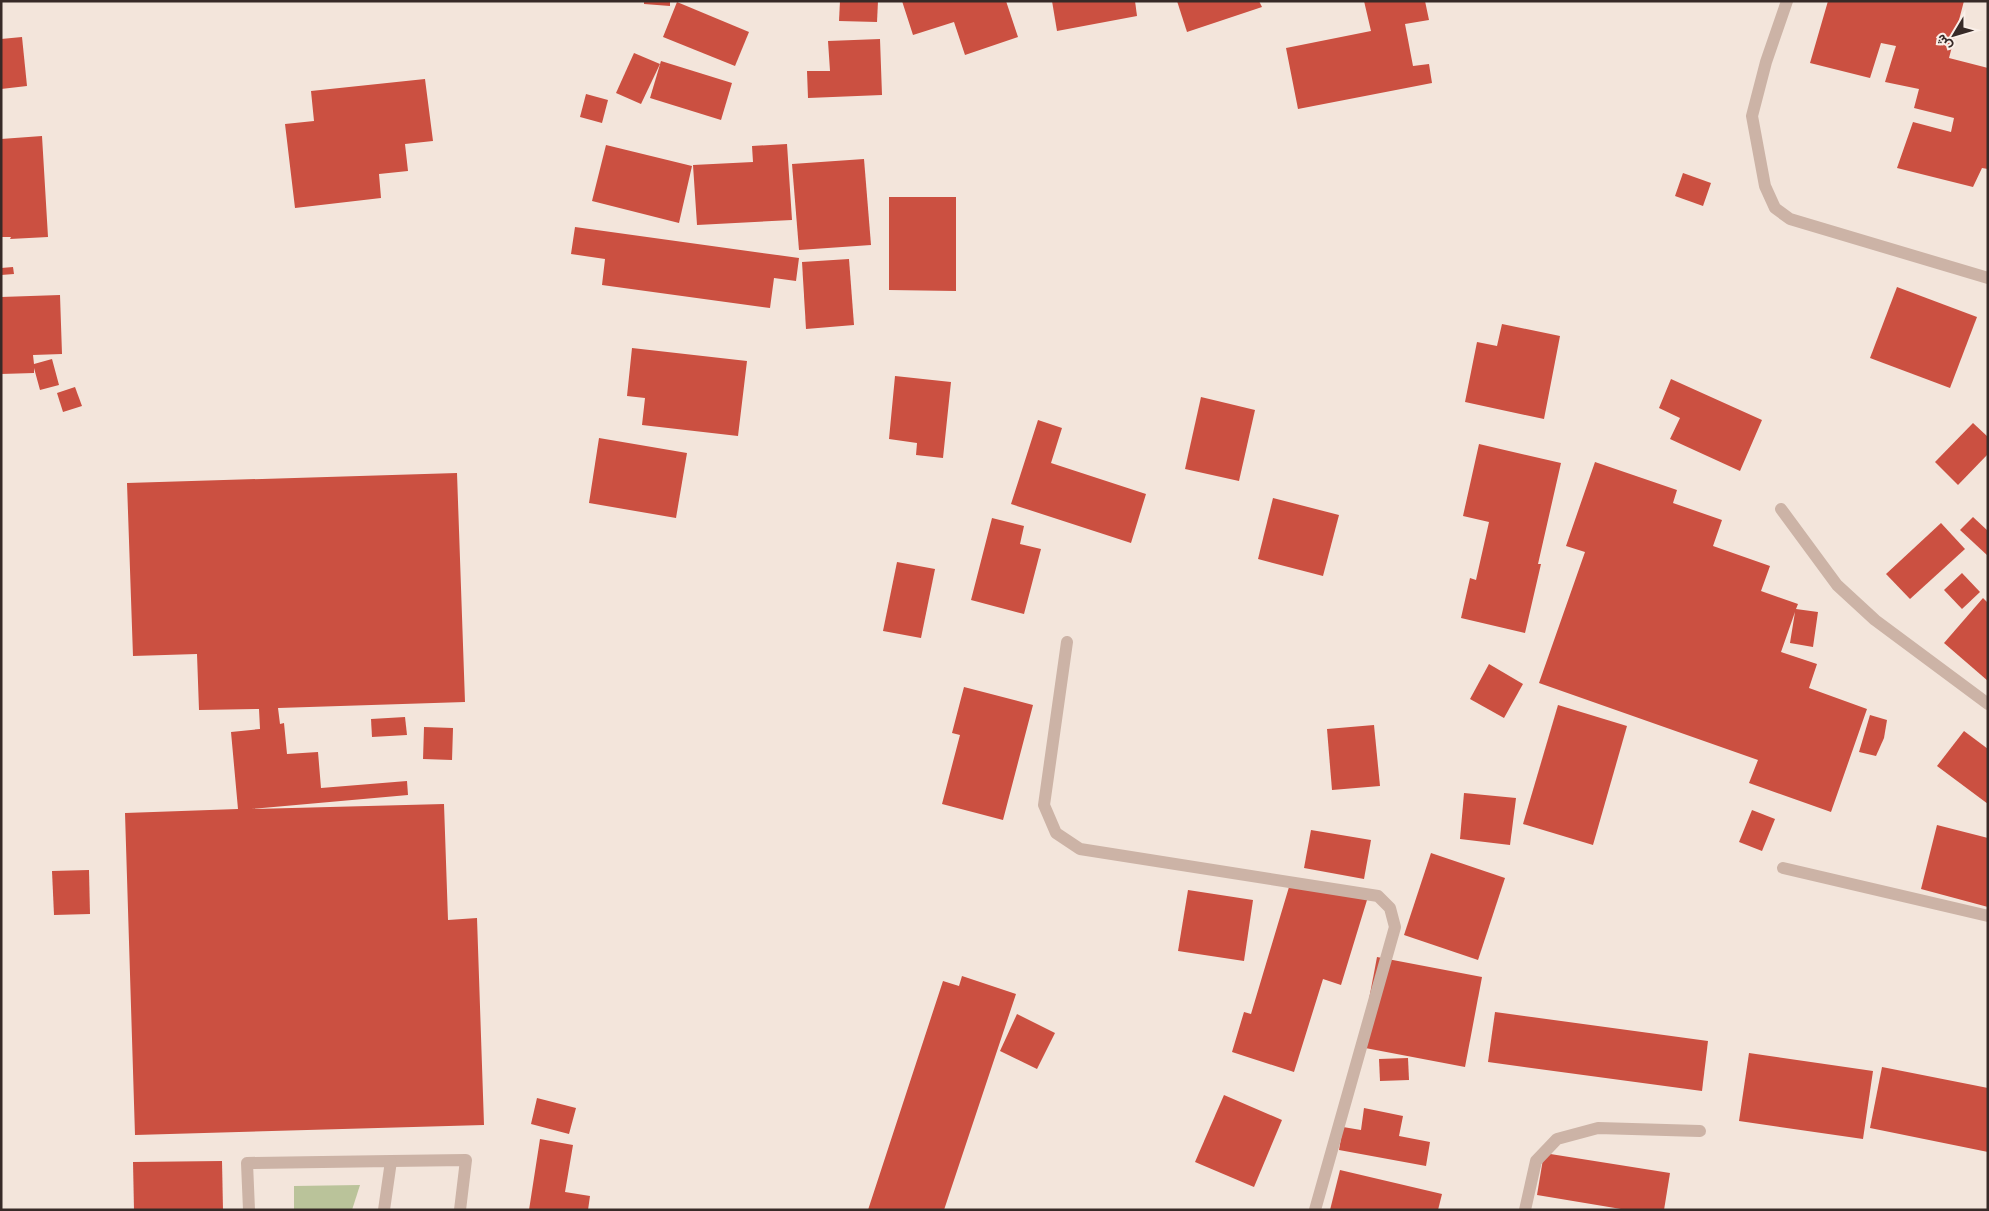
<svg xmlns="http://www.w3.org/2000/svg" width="1989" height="1211" viewBox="0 0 1989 1211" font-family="'Space Grotesk',Vazirmatn,sans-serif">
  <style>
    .green { fill: #bac39a }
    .building { fill: #cb5041 }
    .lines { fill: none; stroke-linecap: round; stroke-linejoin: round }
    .street { stroke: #ccb3a6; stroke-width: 12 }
  </style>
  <rect width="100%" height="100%" fill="#f3e5db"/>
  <polygon class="green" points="360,1185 352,1210 294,1210 294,1186"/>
  <g class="building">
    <polygon points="644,1 670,1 670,6 644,4"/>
    <polygon points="840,1 878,1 877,22 839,21"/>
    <polygon points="902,1 1006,1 1018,37 965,55 954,22 913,35"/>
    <polygon points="1052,1 1135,1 1137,16 1057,31"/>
    <polygon points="1177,1 1259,1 1262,7 1187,32"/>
    <polygon points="1364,1 1425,1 1429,20 1405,24 1413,66 1429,64 1432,83 1298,109 1286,48 1371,31"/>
    <polygon points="1828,1 1964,1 1949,58 1988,68 1988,169 1982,168 1973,187 1897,168 1913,122 1951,132 1954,118 1914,108 1919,89 1885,82 1896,46 1881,43 1870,78 1810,63"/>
    <polygon points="677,2 749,32 735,66 663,37"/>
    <polygon points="22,37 27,86 1,89 1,39"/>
    <polygon points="880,39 882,95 808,98 807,71 830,71 828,41"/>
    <polygon points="634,53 660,64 641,104 616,93"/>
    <polygon points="661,61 732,83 721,120 650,98"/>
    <polygon points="425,79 433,141 405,144 408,171 379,174 381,198 295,208 285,124 314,121 311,91"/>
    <polygon points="586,94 608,100 602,123 580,117"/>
    <polygon points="42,136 48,237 10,239 11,237 1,237 1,139"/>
    <polygon points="787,144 792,220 697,225 693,165 753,162 752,146"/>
    <polygon points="606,145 692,166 679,223 592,201"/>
    <polygon points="864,159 871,245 799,250 792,164"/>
    <polygon points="1683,173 1711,183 1703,206 1675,196"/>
    <polygon points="889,197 956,197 956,291 889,290"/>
    <polygon points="575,227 799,258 796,281 774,278 770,308 602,285 605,259 571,254"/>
    <polygon points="849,259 854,325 806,329 802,262"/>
    <polygon points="13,267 14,274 1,275 1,268"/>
    <polygon points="1897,287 1977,317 1950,388 1870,358"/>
    <polygon points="60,295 62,354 33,355 34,364 52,359 59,385 40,390 34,368 34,373 1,374 1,297"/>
    <polygon points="1502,324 1560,336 1544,419 1465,402 1477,342 1497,346"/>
    <polygon points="632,348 747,361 738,436 642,425 645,398 627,396"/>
    <polygon points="895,376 951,382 943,458 916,455 917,443 889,439"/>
    <polygon points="1671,379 1762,420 1740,471 1670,439 1680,418 1659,408"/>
    <polygon points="75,387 82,406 63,412 57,393"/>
    <polygon points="1201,397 1255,410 1239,481 1185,469"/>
    <polygon points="1038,420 1062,428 1051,463 1146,494 1131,543 1011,504"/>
    <polygon points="1973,423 1988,437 1988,454 1958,485 1935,462"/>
    <polygon points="599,438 687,453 676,518 589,503"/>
    <polygon points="1479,444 1561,463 1538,564 1541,564 1525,633 1461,618 1470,578 1476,580 1489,522 1463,516"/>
    <polygon points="1595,462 1677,490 1673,503 1722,520 1713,546 1770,566 1761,591 1798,604 1796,609 1818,612 1813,647 1790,643 1795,612 1781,652 1817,664 1809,688 1867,709 1831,812 1749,783 1758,760 1539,683 1585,552 1566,546"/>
    <polygon points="457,473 465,702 278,708 280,724 284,723 287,754 318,752 321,788 407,781 408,795 251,809 444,804 448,920 477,918 484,1125 135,1135 125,813 238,809 231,732 260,729 259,709 199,710 197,654 133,656 127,483"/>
    <polygon points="1273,498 1339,515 1323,576 1258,559"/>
    <polygon points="1973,517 1988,531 1988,556 1960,530"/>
    <polygon points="992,518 1024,526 1020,544 1041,549 1024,614 971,600"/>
    <polygon points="1941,523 1965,549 1910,599 1886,574"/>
    <polygon points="897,562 935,569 921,638 883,631"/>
    <polygon points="1962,573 1980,592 1962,609 1944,590"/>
    <polygon points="1983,598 1988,603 1988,681 1944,643"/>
    <polygon points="1489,664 1523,684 1504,718 1470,699"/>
    <polygon points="964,687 1033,705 1003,820 942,804 960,735 952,733"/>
    <polygon points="1558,705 1627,726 1593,845 1523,824"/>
    <polygon points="1870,715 1887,720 1884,738 1876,756 1859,752"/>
    <polygon points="405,717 407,735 372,737 371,719"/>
    <polygon points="1374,725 1380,786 1332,790 1327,729"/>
    <polygon points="424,727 453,728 452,760 423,759"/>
    <polygon points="1964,731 1988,749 1988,804 1937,766"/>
    <polygon points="1464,793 1516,798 1510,845 1460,839"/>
    <polygon points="1752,810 1775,819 1762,851 1739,842"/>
    <polygon points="1937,825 1988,838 1988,907 1921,889"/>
    <polygon points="1311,830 1371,840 1364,879 1304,868"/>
    <polygon points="1431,853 1505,878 1478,960 1404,935"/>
    <polygon points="89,870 90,914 54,915 52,871"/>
    <polygon points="1292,877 1367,900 1341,985 1323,979 1294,1072 1232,1052 1244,1012 1251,1014"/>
    <polygon points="1188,890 1253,900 1244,961 1178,951"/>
    <polygon points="1377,957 1482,977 1465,1067 1360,1047"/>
    <polygon points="962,976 1016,994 944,1210 868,1210 943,981 959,986"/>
    <polygon points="1495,1012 1708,1041 1702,1091 1488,1062"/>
    <polygon points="1017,1014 1055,1033 1037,1069 1000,1051"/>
    <polygon points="1749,1053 1873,1071 1863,1139 1739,1121"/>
    <polygon points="1408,1058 1409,1080 1380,1081 1379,1059"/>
    <polygon points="1882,1067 1988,1088 1988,1152 1870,1128"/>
    <polygon points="1224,1095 1282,1120 1254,1187 1195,1162"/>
    <polygon points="537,1098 576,1108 569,1134 531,1124"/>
    <polygon points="1364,1108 1403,1116 1399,1136 1430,1142 1426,1166 1339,1150 1343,1127 1361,1130"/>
    <polygon points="540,1139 573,1145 565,1192 590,1196 588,1210 529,1210"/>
    <polygon points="1544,1153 1670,1173 1664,1210 1627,1210 1537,1195"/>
    <polygon points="222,1161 223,1210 134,1210 133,1162"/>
    <polygon points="1340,1170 1442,1194 1438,1210 1330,1210"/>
  </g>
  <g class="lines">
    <g class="street">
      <polyline points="1787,1 1766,62 1752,116 1765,186 1775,208 1790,219 1988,278"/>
      <polyline points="1781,509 1837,585 1875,620 1988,704"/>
      <polyline points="1067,642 1044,805 1056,833 1080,849 1378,896 1390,908 1395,927 1315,1210"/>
      <polyline points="1783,868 1988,916"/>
      <polyline points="391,1161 466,1160 460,1210"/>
      <polyline points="249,1210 247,1163 391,1161 384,1210"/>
      <polyline points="1525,1210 1536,1161 1557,1139 1598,1128 1700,1131"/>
    </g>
  </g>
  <rect width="1989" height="1211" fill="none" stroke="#372a27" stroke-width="5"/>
  <g transform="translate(1954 35) rotate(232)" stroke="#faefe8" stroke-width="4" paint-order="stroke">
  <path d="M0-4L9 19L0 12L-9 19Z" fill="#372a27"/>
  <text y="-8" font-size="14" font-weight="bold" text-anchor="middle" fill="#372a27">ش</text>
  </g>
</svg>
